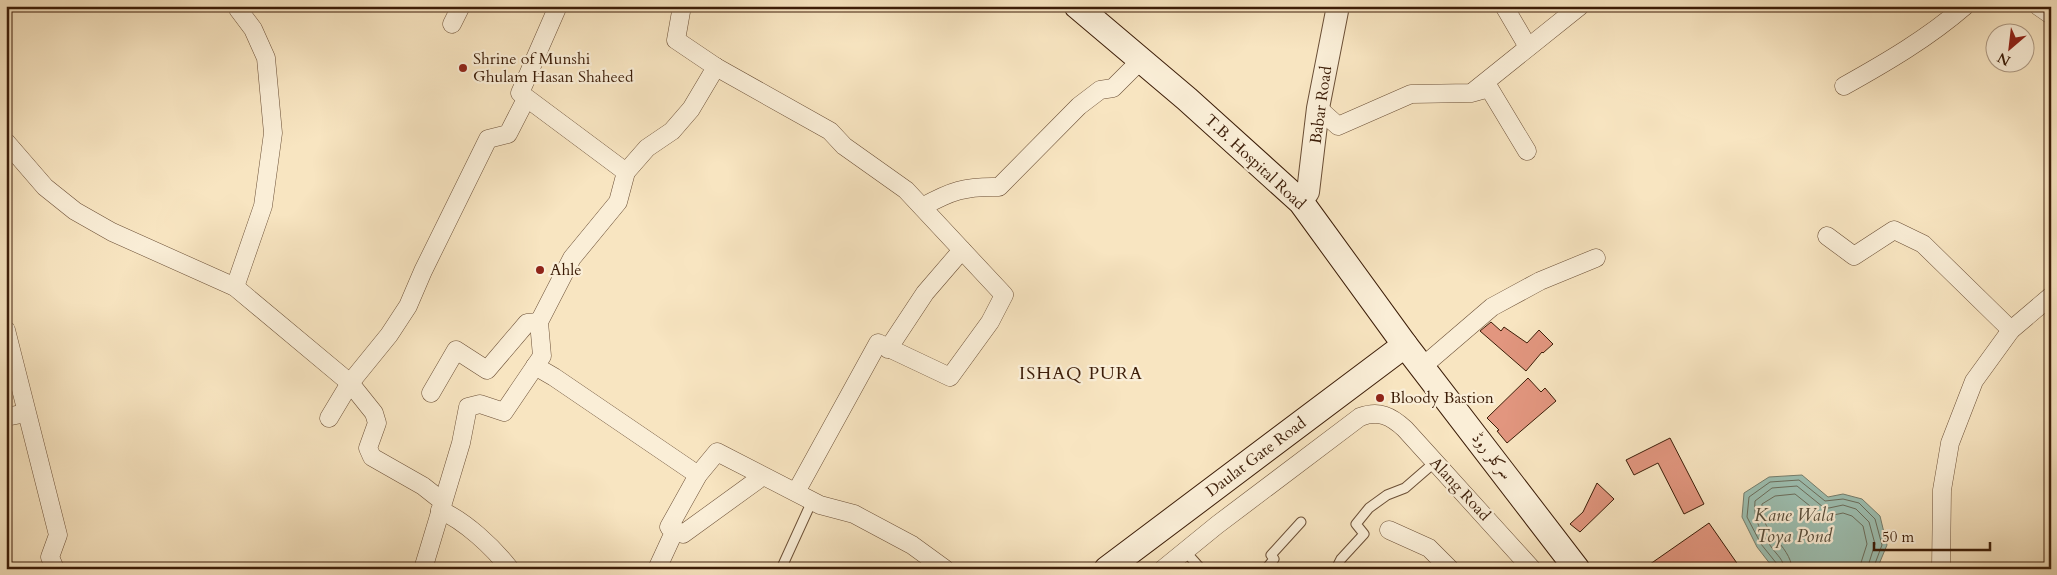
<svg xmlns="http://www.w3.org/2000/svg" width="2057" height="575" viewBox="0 0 2057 575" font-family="Cardo,Amiri,serif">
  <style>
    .water { fill: #9dbfb1; stroke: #767e6d }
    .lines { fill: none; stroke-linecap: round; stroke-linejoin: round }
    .shore { stroke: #6c6e5c; stroke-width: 1 }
    .building { fill: #e2967f; stroke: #3c1d08 }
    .service-casing { stroke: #6b4f36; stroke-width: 11 }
    .minor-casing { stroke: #6b4f36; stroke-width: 19 }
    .tertiary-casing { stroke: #6b4f36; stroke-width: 24 }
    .secondary-casing { stroke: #3c1d08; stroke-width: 27 }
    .service { stroke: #faeed7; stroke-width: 9 }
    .minor { stroke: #faeed7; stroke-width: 18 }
    .tertiary { stroke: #faeed7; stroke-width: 22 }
    .secondary { stroke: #faeed7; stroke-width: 25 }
    .poi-dot { fill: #8f2418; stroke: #faeed7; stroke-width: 2 }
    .labels { text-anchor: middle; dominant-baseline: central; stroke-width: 4.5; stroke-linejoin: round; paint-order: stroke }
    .poi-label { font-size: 16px; fill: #3c1d08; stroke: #faeed7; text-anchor: start }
    .street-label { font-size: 16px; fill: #3c1d08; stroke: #faeed7 }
    .neighbourhood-label { font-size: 18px; letter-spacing: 1px; fill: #3c1d08; stroke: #faeed7 }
    .water-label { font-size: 18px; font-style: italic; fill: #594e3b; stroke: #faeed7 }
  </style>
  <rect width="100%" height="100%" fill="#f8e5c1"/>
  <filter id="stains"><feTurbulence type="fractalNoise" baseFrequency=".004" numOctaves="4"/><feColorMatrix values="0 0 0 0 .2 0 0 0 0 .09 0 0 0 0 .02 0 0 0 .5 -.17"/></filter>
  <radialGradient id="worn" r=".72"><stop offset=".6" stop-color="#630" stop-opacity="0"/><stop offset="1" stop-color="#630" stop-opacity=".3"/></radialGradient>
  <polygon class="water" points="1802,475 1828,497 1843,494 1862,499 1880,516 1887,545 1877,569 1774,569 1757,547 1742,517 1744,493 1769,477"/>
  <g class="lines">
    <g class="shore">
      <polyline points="1778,569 1777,564 1761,544 1747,517 1749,497 1770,482 1799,480 1825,501 1843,499 1859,503 1875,519 1882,545 1873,569"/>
      <path d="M1784,569C1784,560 1777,555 1772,548C1761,533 1753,519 1755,501L1772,488L1797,486L1823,507L1829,508L1843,505L1856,509L1869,522L1875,544L1867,569"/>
      <path d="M1792,569C1791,545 1757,530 1762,504L1775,496L1795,494L1820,514L1829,516L1843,513L1852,516L1863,526L1867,544L1859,569"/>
    </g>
  </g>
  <g class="building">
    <polygon points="1491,322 1501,331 1504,327 1527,343 1539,330 1553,344 1543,353 1542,352 1526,371 1480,331"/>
    <polygon points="1528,378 1541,392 1545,388 1556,401 1507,443 1497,431 1499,430 1487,418"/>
    <polygon points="1670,438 1704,504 1684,514 1658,463 1634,475 1626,460"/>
    <polygon points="1597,483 1614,499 1580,532 1570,524 1583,512"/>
    <polygon points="1709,523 1741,569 1643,569"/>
  </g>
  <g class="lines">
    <g class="service-casing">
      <g id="service">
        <polyline points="1185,551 1201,569"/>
        <polyline points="781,569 812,501"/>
        <polyline points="1266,569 1274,559 1271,555 1301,522"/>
        <polyline points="1336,569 1341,559 1364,534 1356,524 1369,508 1387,495 1405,488 1435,462"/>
      </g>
    </g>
    <g class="minor-casing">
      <g id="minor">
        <polyline points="558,6 520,93 626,172"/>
        <polyline points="682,6 676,40 716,67 830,131 844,146 906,190 1004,295 990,322 950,377 878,343 796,492"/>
        <polyline points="1504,6 1528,47"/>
        <polyline points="2038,6 2051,15"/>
        <polyline points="452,24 461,6"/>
        <path d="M1844,86C1887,62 1928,38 1965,6"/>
        <polyline points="1474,91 1580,6"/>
        <polyline points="1318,108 1338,126 1411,94 1471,93 1489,88 1527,151"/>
        <polyline points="6,142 45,187 75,211 112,232 235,287 350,383 374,413 377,423 368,448 372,457 423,486 442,501"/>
        <path d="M922,207C951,191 965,186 999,187L1079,106L1100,90L1113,88L1141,60"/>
        <polyline points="1827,236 1854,256 1894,230 1923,244 2011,330"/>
        <polyline points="235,287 263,206 273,133 266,58 253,29 238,9 238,6"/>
        <polyline points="6,330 58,535 50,557 55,569"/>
        <polyline points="888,349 925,293 962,250"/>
        <polyline points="535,366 554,377 698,475"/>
        <polyline points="1422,367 1492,307 1540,281 1596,258"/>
        <polyline points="431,393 456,350 487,370 527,323 539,322"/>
        <polyline points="6,417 26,413"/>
        <polyline points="329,418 350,383 389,335 408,306 423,271 488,139 508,134 526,99"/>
        <polyline points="763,476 683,534 669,527 698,475 717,452 820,505 854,514 912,545 945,569"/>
        <path d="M440,510C465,521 493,547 510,569"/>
        <polyline points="1389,530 1429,548 1450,569"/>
        <polyline points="423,569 461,443 468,407 480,404 504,412 542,356 539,322 572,258 618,202 626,172 647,148 672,131 691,109 716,67"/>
        <polyline points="657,569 675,530"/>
        <path d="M1163,569L1217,525L1360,417C1379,410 1391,416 1405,429L1532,569"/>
        <polyline points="1941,569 1942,490 1950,443 1974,381 2011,330 2051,296"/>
      </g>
    </g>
    <g class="tertiary-casing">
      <polyline id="tertiary" points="1301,202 1308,192 1318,108 1338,6"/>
    </g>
    <g class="secondary-casing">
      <g id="secondary">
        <polyline points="1077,6 1187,99 1301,202 1405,345 1577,569"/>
        <polyline points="1107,569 1405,345"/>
      </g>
    </g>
    <use href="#service" class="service"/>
    <use href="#minor" class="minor"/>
    <use href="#tertiary" class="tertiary"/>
    <use href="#secondary" class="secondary"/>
  </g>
  <g class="poi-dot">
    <circle cx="463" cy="68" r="5"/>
    <circle cx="540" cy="270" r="5"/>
    <circle cx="1380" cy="398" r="5"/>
  </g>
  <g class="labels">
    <g class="poi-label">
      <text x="473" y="59">Shrine of Munshi<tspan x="473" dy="18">Ghulam Hasan Shaheed</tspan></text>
      <text x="550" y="270">Ahle</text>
      <text x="1390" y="398">Bloody Bastion</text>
    </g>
    <g class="street-label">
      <text transform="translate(1321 105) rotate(-82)">Babar Road</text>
      <text transform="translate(1255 162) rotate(43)">T.B. Hospital Road</text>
      <text transform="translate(1492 456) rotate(52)">سرکلر روڈ</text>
      <text transform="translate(1256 457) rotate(-37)">Daulat Gate Road</text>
      <text transform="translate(1460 489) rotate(47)">Alang Road</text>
    </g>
    <g class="neighbourhood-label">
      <text x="1081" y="373">ISHAQ PURA</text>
    </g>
    <g class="water-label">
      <text x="1794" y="515">Kane Wala<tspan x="1794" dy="21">Toya Pond</tspan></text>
    </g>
  </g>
  <rect width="2057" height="575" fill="none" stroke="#f8e5c1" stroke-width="25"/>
  <rect x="8" y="8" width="2042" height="560" fill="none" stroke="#3c1d08" stroke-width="2.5"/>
  <rect x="12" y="12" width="2032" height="550" fill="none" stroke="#3c1d08"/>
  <g transform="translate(2010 48) rotate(208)"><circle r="24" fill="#faeed7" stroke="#ae9a84"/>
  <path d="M0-4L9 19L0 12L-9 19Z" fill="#8f2418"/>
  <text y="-8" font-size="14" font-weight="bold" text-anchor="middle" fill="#3c1d08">N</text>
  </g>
  <path d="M1874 542v8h116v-8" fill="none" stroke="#3c1d08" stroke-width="2.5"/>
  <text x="1882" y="542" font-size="15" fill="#3c1d08" stroke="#faeed7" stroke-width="4" paint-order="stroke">50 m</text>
  <rect width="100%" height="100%" filter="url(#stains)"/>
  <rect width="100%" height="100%" fill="url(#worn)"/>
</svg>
